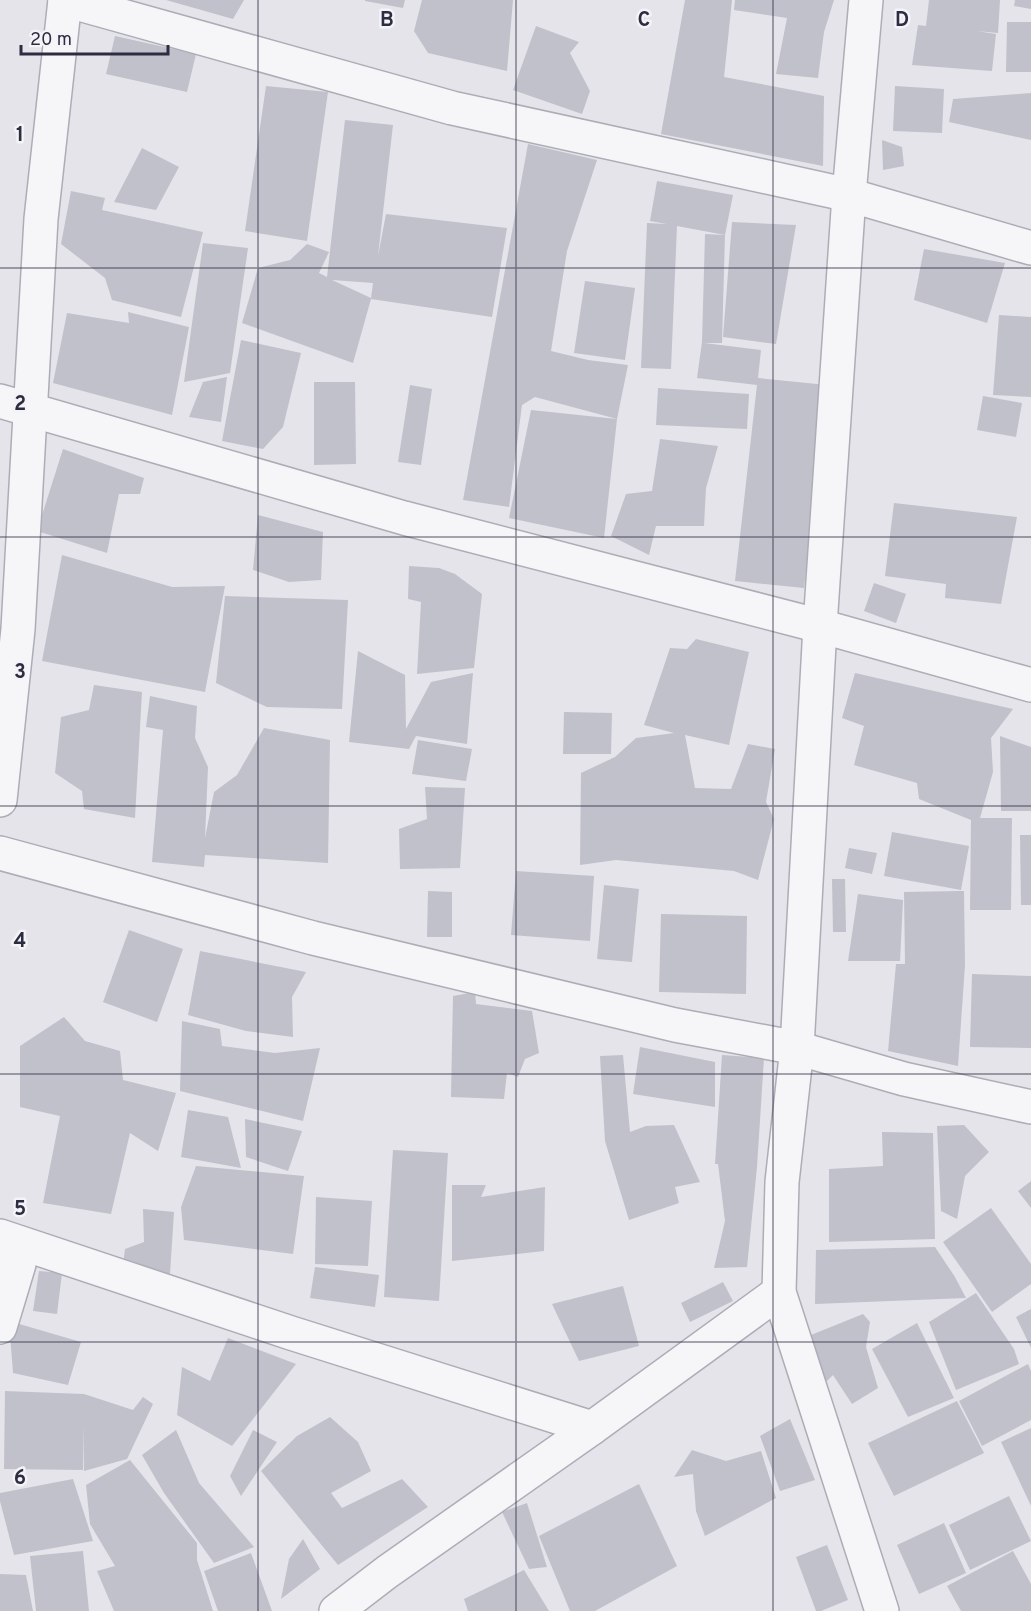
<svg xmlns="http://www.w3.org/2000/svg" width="1031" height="1611" viewBox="0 0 1031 1611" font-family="Overpass,sans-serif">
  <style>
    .building { fill: #c1c1cc; fill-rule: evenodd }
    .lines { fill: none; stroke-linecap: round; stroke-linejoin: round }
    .street-casing { stroke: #adadb7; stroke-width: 36 }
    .street { stroke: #f6f6f9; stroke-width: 33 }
    .grid { fill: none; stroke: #2d2d41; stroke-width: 1.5; stroke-opacity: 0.55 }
    .grid-label { font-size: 20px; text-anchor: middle; font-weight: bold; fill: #2d2d41; stroke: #f3f3f8; stroke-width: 5; stroke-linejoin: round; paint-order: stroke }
  </style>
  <rect width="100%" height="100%" fill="#e4e4ea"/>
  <g class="building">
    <polygon points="166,0 244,0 233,19"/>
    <polygon points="365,0 405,0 403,8 365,1"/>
    <polygon points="422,0 513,0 507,71 428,53 414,31"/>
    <polygon points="685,0 732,0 724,77 824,96 823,166 661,134"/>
    <polygon points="735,0 834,0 824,32 818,78 776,74 787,18 734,10"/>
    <polygon points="929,0 1000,0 998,33 977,31 996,34 992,71 912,65 918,25 926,26"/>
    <polygon points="1015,0 1031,0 1031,9 1014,6"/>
    <polygon points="1007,22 1031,22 1031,72 1006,72"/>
    <polygon points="536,26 579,42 570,53 590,91 582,114 513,90"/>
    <polygon points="115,36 196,54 187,92 106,74"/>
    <polygon points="266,86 328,92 307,241 245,231"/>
    <polygon points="895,86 944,89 942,133 893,131"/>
    <polygon points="1031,93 1031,140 949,122 953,99"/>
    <path d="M345,120L393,125L378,256L386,214L507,228L492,317L371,299L353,363L242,323L258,268L290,260L307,244L329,252L319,273L327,277ZM332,280L373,283L371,298Z"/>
    <polygon points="882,140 902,147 904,166 883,170"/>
    <polygon points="528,144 597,160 567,251 551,351 588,360 628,365 617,419 604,538 509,518 531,410 617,419 535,397 522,405 509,507 463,500"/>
    <polygon points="142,148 179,167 156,210 114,202"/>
    <polygon points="657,181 733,195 725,235 677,226 671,369 641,368 647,223 667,224 650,221"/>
    <polygon points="71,191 105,198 102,210 203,232 181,317 112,300 105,278 61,244"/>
    <polygon points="732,222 796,225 776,344 723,337"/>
    <polygon points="705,234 725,235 722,343 704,343 761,350 758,378 827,385 804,588 735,581 757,385 697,378 702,342"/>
    <polygon points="203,243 248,248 230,373 184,382"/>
    <polygon points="924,249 1005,263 987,323 914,300"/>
    <polygon points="585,281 635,288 625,360 574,353"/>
    <polygon points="128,312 189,327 172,415 53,383 67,313 129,323"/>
    <polygon points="999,315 1031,317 1031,397 993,395"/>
    <polygon points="241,340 301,353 283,427 263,449 222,441"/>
    <polygon points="227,377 221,422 189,417 203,382"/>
    <polygon points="314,382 355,382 356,464 314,465"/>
    <polygon points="410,385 432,389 421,465 398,462"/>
    <polygon points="658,388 749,394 747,429 656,425"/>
    <polygon points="983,396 1022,403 1016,437 977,430"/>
    <polygon points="660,439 718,446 706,488 704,526 656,526 649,555 611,536 626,494 652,491"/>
    <polygon points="63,449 144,478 140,494 119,494 107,553 37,531"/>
    <polygon points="894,503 1017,517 1001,604 945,598 946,584 885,576"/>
    <polygon points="258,515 323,532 321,580 289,582 253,570"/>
    <polygon points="62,555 172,587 225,586 205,692 42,661"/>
    <polygon points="409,566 439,568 455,574 482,594 474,668 417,674 421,602 408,599"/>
    <polygon points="874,583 906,594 896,623 864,611"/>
    <polygon points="225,596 348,600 342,709 267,707 216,683"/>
    <polygon points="696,639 749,652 729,745 685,735 695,788 731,789 748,744 775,749 766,802 774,819 758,880 734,871 616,860 580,865 581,773 615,757 636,738 674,733 644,725 670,648 687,649"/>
    <polygon points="358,651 405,675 406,729 431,682 473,673 467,744 416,736 409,749 349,742"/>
    <polygon points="855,673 1013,709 991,738 993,772 980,818 1012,818 1011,910 970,910 971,820 919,799 917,783 854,765 864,726 842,718"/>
    <polygon points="94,685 142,692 135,818 84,809 82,791 55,773 61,717 89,710"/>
    <polygon points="150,696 197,706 195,738 208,767 205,838 214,792 237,775 264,728 330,740 328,863 205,855 204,867 152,862 163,730 146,727"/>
    <polygon points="564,712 612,713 611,754 563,754"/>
    <polygon points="1000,736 1031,747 1031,811 1001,811"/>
    <polygon points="418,740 472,749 466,781 412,774"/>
    <polygon points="425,787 465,788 460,868 400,869 399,829 427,819"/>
    <polygon points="892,832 969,846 961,890 884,876"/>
    <polygon points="1020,835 1031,835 1031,905 1021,905"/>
    <polygon points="849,848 877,853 872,874 845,868"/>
    <polygon points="516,871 594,876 590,941 511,935"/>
    <polygon points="832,879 845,879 846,932 833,932"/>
    <polygon points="604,885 639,889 632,962 597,959"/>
    <polygon points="428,891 452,892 452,937 427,937"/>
    <polygon points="960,891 964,891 965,965 958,1066 888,1051 896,964 905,964 904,892"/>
    <polygon points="858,894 903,900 900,961 848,961"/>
    <polygon points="661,914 747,916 746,994 659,992"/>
    <polygon points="129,930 183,949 157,1022 103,1002"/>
    <polygon points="200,951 306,972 292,997 293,1037 246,1031 188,1015"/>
    <polygon points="972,974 1031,976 1031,1048 970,1047"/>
    <polygon points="475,992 476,1004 532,1011 539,1053 525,1059 518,1077 507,1073 504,1099 451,1097 453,996"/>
    <polygon points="64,1017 85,1041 120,1051 123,1080 176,1093 158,1151 130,1133 111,1214 43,1203 60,1116 20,1107 20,1046"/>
    <polygon points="182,1021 220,1029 222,1046 275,1053 320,1048 303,1121 180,1091"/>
    <polygon points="640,1047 715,1062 715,1107 633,1094"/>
    <polygon points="623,1055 630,1132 646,1126 674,1125 700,1182 675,1187 679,1203 629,1220 605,1141 600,1056"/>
    <polygon points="722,1055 764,1058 757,1167 747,1267 714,1268 725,1221 718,1164 715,1164"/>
    <polygon points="188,1110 228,1117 241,1168 181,1157"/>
    <polygon points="245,1119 302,1131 288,1171 246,1157"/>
    <polygon points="964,1125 989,1152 965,1176 957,1219 941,1211 937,1126"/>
    <polygon points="882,1132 933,1133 935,1239 829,1242 829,1169 883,1166"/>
    <polygon points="393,1150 448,1153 439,1301 384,1297"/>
    <polygon points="196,1166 304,1176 293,1254 184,1240 181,1207"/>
    <polygon points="1031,1181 1031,1208 1018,1191"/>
    <polygon points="452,1185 486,1185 481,1197 545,1187 544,1251 452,1261"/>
    <polygon points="316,1197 372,1201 368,1266 315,1264"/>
    <polygon points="991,1208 1031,1264 1031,1284 992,1312 943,1242"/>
    <polygon points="143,1209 174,1212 170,1274 123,1265 125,1249 144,1242"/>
    <polygon points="935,1247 955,1277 966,1298 815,1304 816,1250"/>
    <polygon points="315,1267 379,1275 375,1307 310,1298"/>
    <polygon points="39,1271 62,1273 57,1314 33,1311"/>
    <polygon points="723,1282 733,1301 690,1322 681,1303"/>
    <polygon points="623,1286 639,1346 579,1361 552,1304"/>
    <polygon points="976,1293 1014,1349 1019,1364 956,1390 929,1322"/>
    <polygon points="1031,1309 1031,1348 1016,1317"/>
    <polygon points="863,1314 870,1322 866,1347 878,1388 852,1404 833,1375 825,1383 811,1335"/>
    <polygon points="9,1321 81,1342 68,1385 13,1373"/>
    <polygon points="917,1323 954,1398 908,1417 872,1349"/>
    <polygon points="228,1338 296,1364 232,1446 177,1415 182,1367 210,1381"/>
    <polygon points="1028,1364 1031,1371 1031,1420 982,1446 959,1401"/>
    <polygon points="5,1391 84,1394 133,1410 143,1397 153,1404 127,1459 84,1471 83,1425 83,1470 4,1469"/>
    <polygon points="957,1401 984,1453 894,1496 868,1443"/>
    <polygon points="330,1417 358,1442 371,1471 331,1493 342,1508 402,1479 428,1507 338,1565 261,1471 297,1436"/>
    <polygon points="790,1419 815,1480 780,1491 760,1436"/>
    <polygon points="1031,1428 1031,1506 1001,1442"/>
    <polygon points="176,1430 199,1483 254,1547 214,1563 164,1493 142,1455"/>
    <polygon points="253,1430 277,1442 241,1496 230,1476"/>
    <polygon points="692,1450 726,1461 761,1451 776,1498 705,1536 696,1511 693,1474 674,1477"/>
    <polygon points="130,1460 197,1543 197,1560 213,1611 114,1611 97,1571 115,1566 90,1524 86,1485"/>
    <polygon points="73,1479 93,1541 14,1555 0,1501 0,1493"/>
    <polygon points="639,1484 677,1566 595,1611 570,1611 539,1536"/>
    <polygon points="1009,1496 1031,1541 970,1570 949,1525"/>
    <polygon points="527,1503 547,1567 529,1569 502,1512"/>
    <polygon points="944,1523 966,1573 919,1594 897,1545"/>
    <polygon points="303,1539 320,1569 281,1599 289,1559"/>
    <polygon points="827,1545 848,1600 821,1611 816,1611 796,1557"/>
    <polygon points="83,1551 89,1611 36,1611 30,1556"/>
    <polygon points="1013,1551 1031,1584 1031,1611 961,1611 947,1586"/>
    <polygon points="251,1553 272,1611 218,1611 204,1571"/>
    <polygon points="524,1570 549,1611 468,1611 464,1599"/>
    <polygon points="0,1574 26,1575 33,1611 0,1611"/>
  </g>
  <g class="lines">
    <g class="street-casing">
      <g id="street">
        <polyline points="65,0 452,108 849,195 1031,248"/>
        <polyline points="866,0 849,195 820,626 797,1048 782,1182 779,1292 882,1611"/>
        <polyline points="0,401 404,518 820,626 1031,685"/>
        <polyline points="0,800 18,629 41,219 65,0"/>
        <polyline points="0,853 313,938 675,1025 797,1048 904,1079 1031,1107"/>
        <polyline points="0,1236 291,1333 592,1428"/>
        <polyline points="0,1250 19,1264 0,1327"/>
        <polyline points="336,1611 387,1572 592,1428 779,1292"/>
      </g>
    </g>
    <use href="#street" class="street"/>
  </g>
  <path class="grid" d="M258,0V1611M516,0V1611M773,0V1611M0,268H1031M0,537H1031M0,806H1031M0,1074H1031M0,1342H1031"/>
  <g class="grid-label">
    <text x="387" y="26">B</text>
    <text x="644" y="26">C</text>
    <text x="902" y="26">D</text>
    <text x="20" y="141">1</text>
    <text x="20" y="410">2</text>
    <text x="20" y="678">3</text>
    <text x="20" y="947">4</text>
    <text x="20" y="1215">5</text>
    <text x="20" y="1484">6</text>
  </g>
  <path d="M21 45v9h147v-9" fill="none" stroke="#2d2d41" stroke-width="3"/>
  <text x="30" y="45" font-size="18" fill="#2d2d41" stroke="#f3f3f8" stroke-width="4.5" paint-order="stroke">20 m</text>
</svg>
